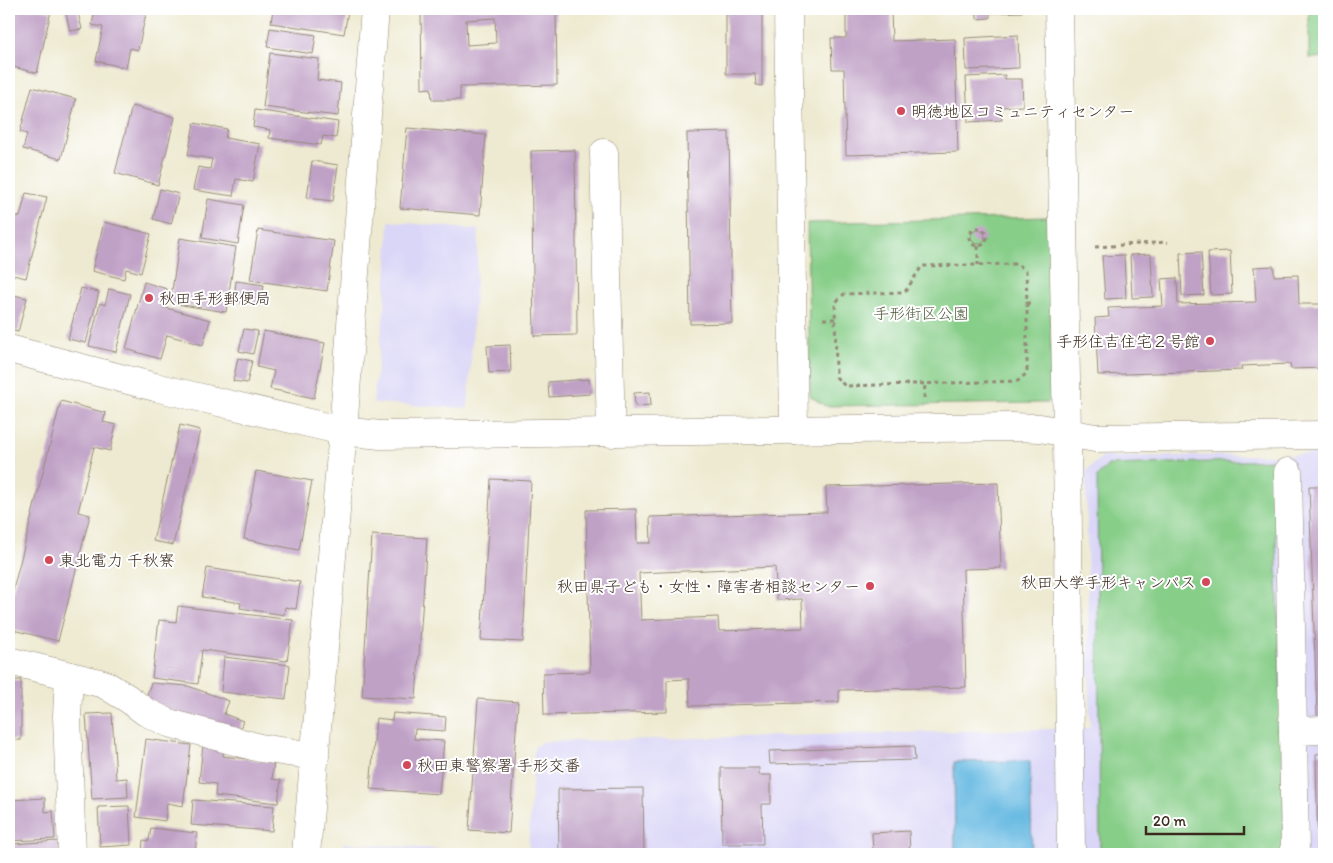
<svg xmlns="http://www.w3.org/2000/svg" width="1333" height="863" viewBox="0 0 1333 863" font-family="Itim,'Klee One',sans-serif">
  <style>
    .built { fill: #dad6f7 }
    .green { fill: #87ce88; stroke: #617c53 }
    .water { fill: #66b9e2; stroke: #507280 }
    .building { fill: #c0a1c6; fill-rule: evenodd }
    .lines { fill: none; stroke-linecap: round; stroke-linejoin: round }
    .minor-casing { stroke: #948a78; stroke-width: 29 }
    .path { stroke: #948a78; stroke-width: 3; stroke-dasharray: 4 4; stroke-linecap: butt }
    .minor { stroke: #fff; stroke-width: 28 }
    .poi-dot { fill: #d1495b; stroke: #fff; stroke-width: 2 }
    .labels { text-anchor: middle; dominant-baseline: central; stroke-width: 4; stroke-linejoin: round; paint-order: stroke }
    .poi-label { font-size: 16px; fill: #3b2a1e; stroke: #fff; text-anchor: start }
    .park-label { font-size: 16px; fill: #525b3e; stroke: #fff }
  </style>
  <rect width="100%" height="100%" fill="#fff"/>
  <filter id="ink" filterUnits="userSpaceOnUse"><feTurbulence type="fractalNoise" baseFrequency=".02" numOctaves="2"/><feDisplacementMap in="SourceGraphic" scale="10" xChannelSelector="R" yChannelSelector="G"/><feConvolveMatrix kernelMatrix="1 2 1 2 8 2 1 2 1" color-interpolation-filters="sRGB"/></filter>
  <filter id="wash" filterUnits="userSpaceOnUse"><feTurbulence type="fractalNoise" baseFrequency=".0096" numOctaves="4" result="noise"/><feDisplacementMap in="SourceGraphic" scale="20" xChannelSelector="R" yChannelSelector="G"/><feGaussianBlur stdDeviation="1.12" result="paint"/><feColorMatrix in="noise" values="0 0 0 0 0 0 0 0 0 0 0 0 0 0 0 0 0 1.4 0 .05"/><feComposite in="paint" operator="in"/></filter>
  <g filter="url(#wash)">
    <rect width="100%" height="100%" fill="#eeead1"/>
    <g class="built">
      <polygon points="389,221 479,230 468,408 373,403 385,305"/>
      <polygon points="1324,454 1324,854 528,854 534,748 541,742 1090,728 1086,471 1102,457"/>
      <polygon points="343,843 518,854 343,854"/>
    </g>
    <g class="green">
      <rect x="1309" y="9" width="15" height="49"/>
      <polygon points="1048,217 1052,396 1047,403 825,406 810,396 807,223"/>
      <polygon points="1274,460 1285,854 1100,854 1097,477 1108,465"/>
    </g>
    <polygon class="water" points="1030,761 1032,854 955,854 954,762"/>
    <g id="blocks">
      <g class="building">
        <polygon points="9,9 39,9 51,11 37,73 9,66"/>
        <polygon points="65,9 77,9 82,29 70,31"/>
        <polygon points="95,9 147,9 138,50 130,48 126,68 96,61 103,27 92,25"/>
        <polygon points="273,9 334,9 348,11 344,34 271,23"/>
        <path d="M421,9H556L557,85L460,87V100H432L431,88L422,89ZM495,18L496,43L467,45L466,20Z"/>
        <polygon points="726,9 762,9 762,86 756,85 755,74 726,74"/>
        <polygon points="963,9 1022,9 1022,12 990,13 990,18 977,19 977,13 963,13"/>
        <polygon points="891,11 892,41 955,39 958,152 846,155 844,69 832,69 831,38 846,38 846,12"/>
        <polygon points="270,28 316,35 313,54 267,47"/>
        <polygon points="1018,35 1019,68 966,70 965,38"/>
        <polygon points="270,53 319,59 317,80 341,83 338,116 263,107"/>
        <polygon points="1005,75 1005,79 1022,79 1023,106 1001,107 1002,120 968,122 966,77"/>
        <polygon points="32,87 76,99 61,159 23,149 27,134 20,132"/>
        <polygon points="132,106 175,117 158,185 115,173"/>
        <polygon points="255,110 338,122 336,138 323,136 321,145 269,138 270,130 253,127"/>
        <polygon points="194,123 227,129 225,138 260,144 253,182 236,179 233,196 193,190 198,167 210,169 212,159 188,155"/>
        <polygon points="407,128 486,135 480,215 400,208"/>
        <polygon points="729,132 732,323 690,324 687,133"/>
        <polygon points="575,150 577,335 534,336 531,151"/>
        <polygon points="312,161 338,165 333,201 307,198"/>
        <polygon points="160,189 179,194 171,224 153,219"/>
        <polygon points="26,193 47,197 26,278 9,274 9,227 12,215 20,217"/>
        <polygon points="208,199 244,205 238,244 202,238"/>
        <polygon points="104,222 151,234 141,273 126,269 124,279 92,271"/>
        <polygon points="258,230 334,241 327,291 250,280"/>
        <circle cx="978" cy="237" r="7"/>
        <polygon points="180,238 236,247 226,312 170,303"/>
        <polygon points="1230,251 1232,294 1211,295 1208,252"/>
        <polygon points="1201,252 1204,295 1182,296 1180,253"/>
        <polygon points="1151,254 1153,297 1132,298 1130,255"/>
        <polygon points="1124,255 1126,298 1105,299 1102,256"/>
        <polygon points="1274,266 1274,276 1298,275 1299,304 1324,304 1324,368 1291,369 1290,364 1241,366 1242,370 1098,375 1095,318 1109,317 1108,308 1163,306 1161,279 1177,278 1178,304 1256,302 1254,267"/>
        <polygon points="236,281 264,285 261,305 234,301"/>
        <polygon points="144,282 167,289 163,307 210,320 203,345 167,335 160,359 126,349"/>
        <polygon points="81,288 99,292 86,343 68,339"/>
        <polygon points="109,289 130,294 116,352 89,346 100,303 105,305"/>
        <polygon points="9,294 27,298 18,332 9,330"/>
        <polygon points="244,329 258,331 253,354 239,351"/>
        <polygon points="264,331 325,343 314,398 270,389 274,371 257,367"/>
        <polygon points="510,345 511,372 489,373 487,346"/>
        <polygon points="238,358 252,361 247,383 233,381"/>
        <polygon points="589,379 590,394 549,397 548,382"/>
        <polygon points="650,392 651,405 635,406 634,393"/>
        <polygon points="61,401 106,413 103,422 116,425 110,451 94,447 78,512 90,515 58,641 9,629 9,606"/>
        <polygon points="180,425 200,430 173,545 153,541"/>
        <polygon points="256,471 312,481 299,550 244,539"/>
        <polygon points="491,479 531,481 523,642 481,640"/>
        <path d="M998,483L1001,568L963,569L966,687L839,690V702L690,706L689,679L667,680V712L544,715L543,673L590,672L586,510L636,509L637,543H651L650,517L827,512L826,487ZM775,567L777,600L802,599L803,628L719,631L718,617L641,620L639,573Z"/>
        <polygon points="1309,486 1324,486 1324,716 1317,716"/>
        <polygon points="372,535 427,538 416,699 362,696"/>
        <polygon points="207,568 300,582 296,609 285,607 284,615 240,608 241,603 202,597"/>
        <polygon points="178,606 293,620 287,661 202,650 198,684 152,678 159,620 176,622"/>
        <polygon points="224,657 290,665 286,699 221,692"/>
        <rect x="9" y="680" width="12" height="60"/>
        <polygon points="151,683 188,686 229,701 224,714 243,721 237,737 145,700"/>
        <polygon points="478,699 518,702 509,833 469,830"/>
        <polygon points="112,713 116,779 127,778 128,797 92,799 86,714"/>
        <polygon points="393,713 446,717 445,731 415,729 414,739 444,741 439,794 370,789 376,718 392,720"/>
        <polygon points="146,739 191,745 183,806 167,803 165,821 136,817"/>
        <polygon points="9,745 11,745 13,794 9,794"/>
        <polygon points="203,745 224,747 223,756 274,762 272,779 281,780 278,803 215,796 216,784 199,782"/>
        <polygon points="914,746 915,760 770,764 769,751"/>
        <polygon points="1324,753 1324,854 1318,854 1316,754"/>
        <polygon points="721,768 759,768 759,775 771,775 771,804 762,804 763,844 722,844"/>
        <polygon points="643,788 644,854 559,854 558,789"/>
        <polygon points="45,798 45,812 53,811 55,839 9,841 9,800"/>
        <polygon points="193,800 274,806 272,831 191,825"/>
        <polygon points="129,806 131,845 100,847 98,807"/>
        <polygon points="151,828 197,833 195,854 142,854 143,840 149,841"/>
        <polygon points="909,831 910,854 873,854 872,833"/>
        <polygon points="59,841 60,854 9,854 9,844"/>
        <polygon points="770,850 770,854 711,854 711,852"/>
      </g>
    </g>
  </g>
  <g filter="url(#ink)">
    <use href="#blocks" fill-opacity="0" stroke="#948a78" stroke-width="1"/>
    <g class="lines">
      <g class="minor-casing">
        <g id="minor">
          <polyline points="788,9 794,430"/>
          <polyline points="1059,9 1067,433 1071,854"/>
          <polyline points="604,153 611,433"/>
          <polyline points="9,349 155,387 343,431 380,435 1012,427 1040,428 1095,438 1324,435"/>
          <polyline points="1288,472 1293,731"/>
          <polyline points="9,661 104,684 127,698 146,712 169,723 260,748 315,756"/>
          <polyline points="69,676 67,716 72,854"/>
          <polyline points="306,854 343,431 375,9"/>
          <polyline points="1295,854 1293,731 1324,730"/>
        </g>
      </g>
      <g class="path">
        <circle cx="978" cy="237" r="9"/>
        <polyline points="978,246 978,265"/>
        <polyline points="1095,247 1168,242"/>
        <polyline points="1027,303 1027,373 1018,381 845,386 836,377 835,303 844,294 905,292 922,266 1017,264 1026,271 1027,303 1033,303"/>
        <polyline points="823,319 835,319"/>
        <polyline points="924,398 925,384"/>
      </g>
      <use href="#minor" class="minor"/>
    </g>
  </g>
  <g class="poi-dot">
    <circle cx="901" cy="111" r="5"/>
    <circle cx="149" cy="298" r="5"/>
    <circle cx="1210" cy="341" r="5"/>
    <circle cx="49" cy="560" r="5"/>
    <circle cx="1206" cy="582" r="5"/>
    <circle cx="870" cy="586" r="5"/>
    <circle cx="407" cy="765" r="5"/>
  </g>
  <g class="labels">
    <g class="poi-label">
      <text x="911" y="111">明徳地区コミュニティセンター</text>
      <text x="159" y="298">秋田手形郵便局</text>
      <text x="1200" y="341" text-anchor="end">手形住吉住宅２号館</text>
      <text x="59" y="560">東北電力 千秋寮</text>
      <text x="1196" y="582" text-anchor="end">秋田大学手形キャンパス</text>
      <text x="860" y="586" text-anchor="end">秋田県子ども・女性・障害者相談センター</text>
      <text x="417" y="765">秋田東警察署 手形交番</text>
    </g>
    <g class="park-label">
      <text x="921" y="313">手形街区公園</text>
    </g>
  </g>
  <rect width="1333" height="863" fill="none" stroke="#fff" stroke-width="30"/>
  <path d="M1146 826v8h98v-8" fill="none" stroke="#3b2a1e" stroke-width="2.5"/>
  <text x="1153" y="826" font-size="15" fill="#3b2a1e" stroke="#ffffff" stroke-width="4" paint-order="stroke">20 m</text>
</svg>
